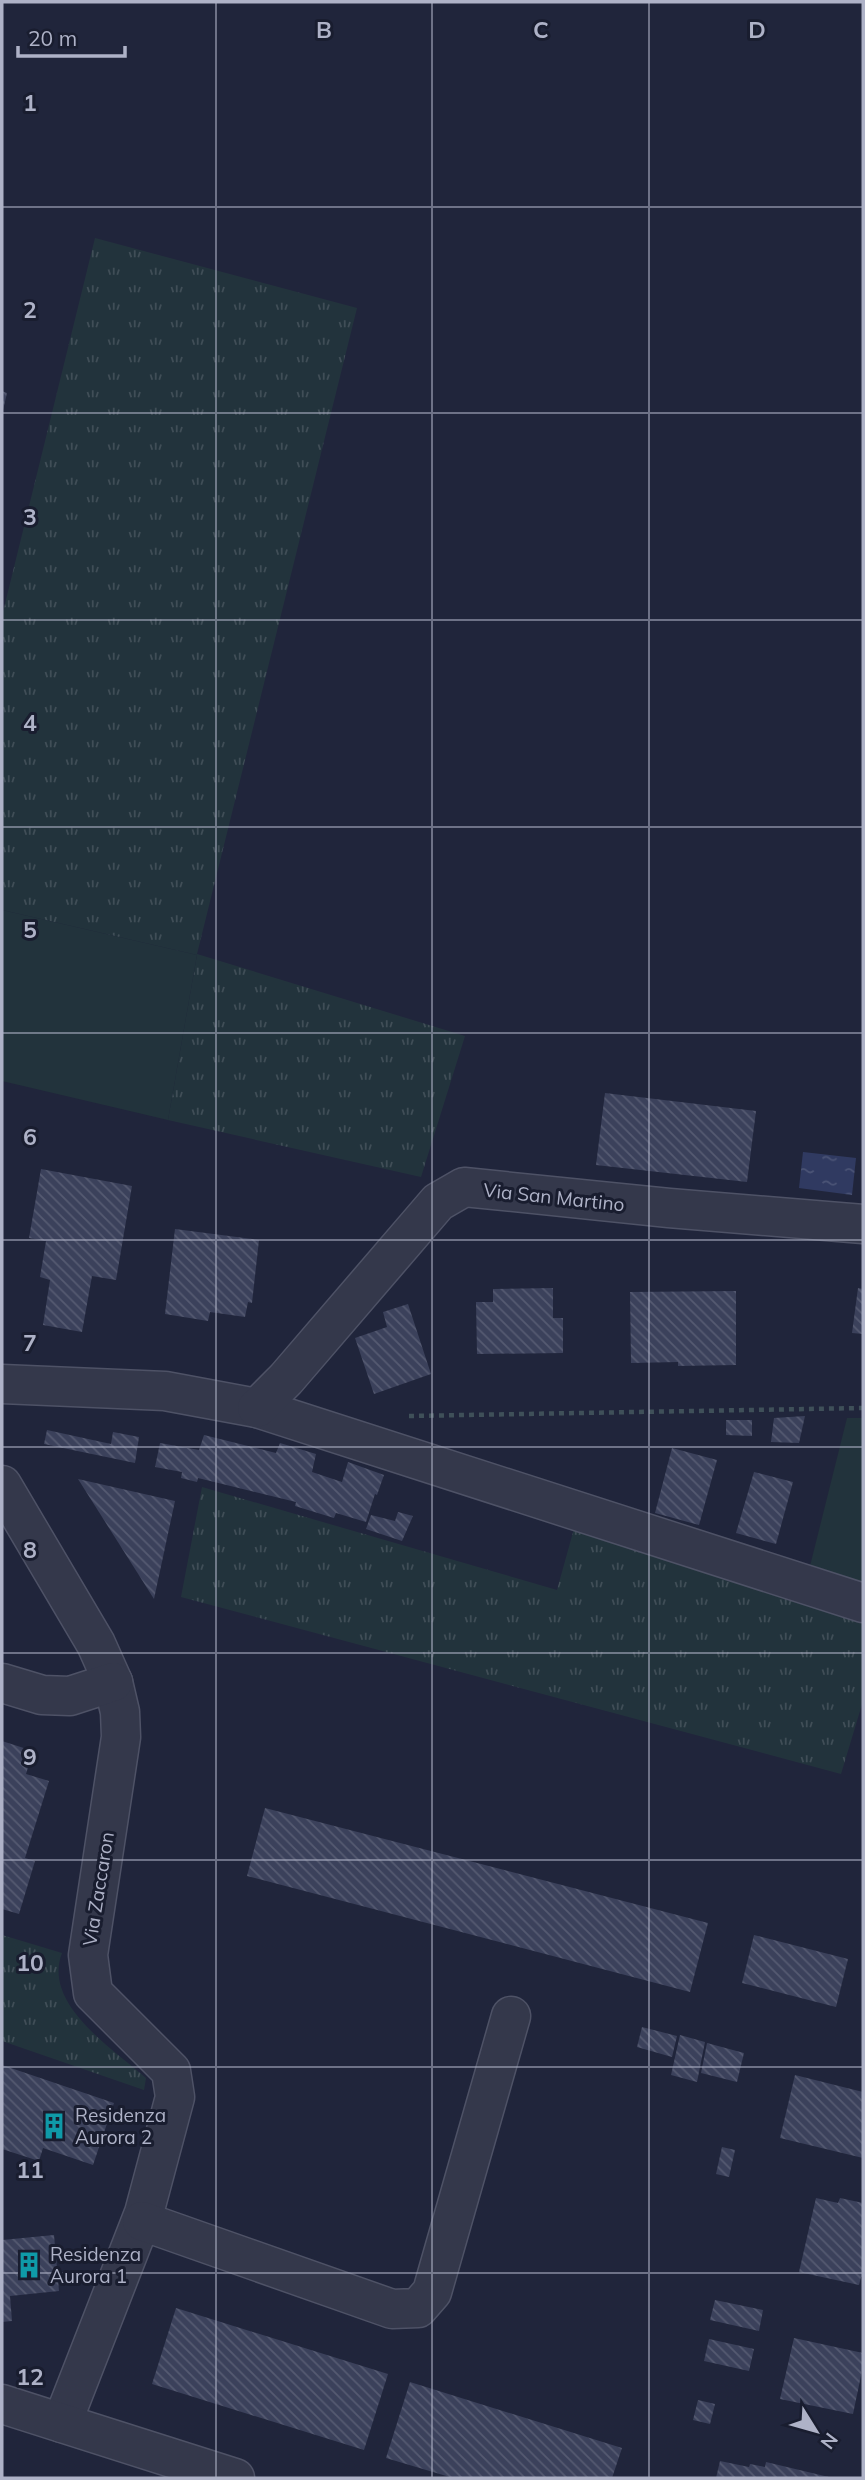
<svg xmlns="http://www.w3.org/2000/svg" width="865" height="2480" viewBox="0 0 865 2480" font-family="Mulish,sans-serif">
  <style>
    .grass { fill: url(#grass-tufts) }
    .garden { fill: #22333c }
    .water { fill: url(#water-ripples) }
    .building { fill: url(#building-back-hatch) }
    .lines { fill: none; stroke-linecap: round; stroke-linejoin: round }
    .minor-casing { stroke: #4e5266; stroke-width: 41 }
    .path { stroke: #3f5059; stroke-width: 4.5; stroke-dasharray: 5 5; stroke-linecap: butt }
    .minor { stroke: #34384b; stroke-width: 38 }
    .grid { fill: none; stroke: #aeb2c7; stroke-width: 2; stroke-opacity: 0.55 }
    .labels { text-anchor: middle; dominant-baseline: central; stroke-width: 6; stroke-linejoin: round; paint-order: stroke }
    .street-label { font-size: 19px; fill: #aeb2c7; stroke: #191d2f }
    .poi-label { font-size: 19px; fill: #aeb2c7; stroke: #191d2f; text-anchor: start }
    .grid-label { font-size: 23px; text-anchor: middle; font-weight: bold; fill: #aeb2c7; stroke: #191d2f; stroke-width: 6; stroke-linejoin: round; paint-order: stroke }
  </style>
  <defs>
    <pattern id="grass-tufts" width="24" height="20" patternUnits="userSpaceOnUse" patternTransform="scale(1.75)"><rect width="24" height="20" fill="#22333c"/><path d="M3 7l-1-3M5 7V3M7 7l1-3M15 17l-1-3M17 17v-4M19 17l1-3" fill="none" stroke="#404e57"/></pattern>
    <pattern id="water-ripples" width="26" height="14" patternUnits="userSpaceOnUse" patternTransform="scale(1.75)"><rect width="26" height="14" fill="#303a61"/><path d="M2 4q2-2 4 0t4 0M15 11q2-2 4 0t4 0" fill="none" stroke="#4b5476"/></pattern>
    <pattern id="building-back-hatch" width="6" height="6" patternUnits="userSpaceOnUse" patternTransform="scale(1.75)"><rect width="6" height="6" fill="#3b415b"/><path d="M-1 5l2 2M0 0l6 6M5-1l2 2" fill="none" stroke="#555a71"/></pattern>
  </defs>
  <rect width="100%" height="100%" fill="#20253b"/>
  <g class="grass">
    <polygon points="95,238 357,308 197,954 465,1036 421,1177 168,1120 197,955 2,910 2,616"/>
    <polygon points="202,1487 557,1590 575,1525 863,1621 863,1701 841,1774 181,1597"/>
    <path d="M2,1935L62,1953C42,2004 113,2049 146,2078L144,2090L2,2041Z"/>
  </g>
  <g class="garden">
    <polygon points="2,910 197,955 168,1120 2,1081"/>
    <polygon points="847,1418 863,1418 863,1587 809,1570"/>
  </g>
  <polygon class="water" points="803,1152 856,1158 852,1195 799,1188"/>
  <g class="building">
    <polygon points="2,391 7,393 3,410 2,409"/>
    <polygon points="605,1093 756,1111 747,1182 596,1165"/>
    <polygon points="41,1169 132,1186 116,1280 92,1276 82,1332 43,1325 50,1280 40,1277 46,1241 29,1238"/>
    <polygon points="175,1229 259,1240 252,1303 248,1302 245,1317 210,1312 208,1321 165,1314"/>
    <polygon points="553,1288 553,1318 563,1318 563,1353 477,1354 476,1302 493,1302 493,1289"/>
    <polygon points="858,1288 863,1289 863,1334 852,1333"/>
    <polygon points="736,1291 736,1365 678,1366 678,1362 631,1363 630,1292"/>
    <polygon points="408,1304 431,1374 374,1394 355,1338 387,1327 383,1312"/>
    <polygon points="805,1416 799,1443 771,1442 774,1418"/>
    <polygon points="726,1420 752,1420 752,1436 726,1435"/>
    <polygon points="47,1430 111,1444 113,1432 139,1437 135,1463 44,1444"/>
    <polygon points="204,1435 276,1453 280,1443 316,1454 312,1472 342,1482 348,1462 384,1475 377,1495 375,1494 366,1522 336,1513 334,1518 295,1506 296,1502 198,1478 197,1482 181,1478 182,1472 155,1467 160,1443 199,1450"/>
    <polygon points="672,1448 717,1460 699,1525 655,1513"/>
    <polygon points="754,1472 793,1482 776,1544 736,1533"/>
    <polygon points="78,1479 175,1501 154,1599"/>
    <polygon points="398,1512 413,1516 402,1541 366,1529 371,1515 395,1521"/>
    <polygon points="2,1741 33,1751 26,1774 49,1781 25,1858 35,1861 19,1914 2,1909"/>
    <polygon points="265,1808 708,1923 690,1992 247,1876"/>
    <polygon points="754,1935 848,1959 836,2007 742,1983"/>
    <polygon points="642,2027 677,2036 672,2057 637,2047"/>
    <polygon points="680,2035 705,2042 697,2082 671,2075"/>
    <polygon points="707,2043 744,2053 737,2082 701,2073"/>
    <polygon points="2,2065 114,2103 93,2165 43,2148 39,2161 2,2149"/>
    <polygon points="795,2075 863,2092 863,2158 780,2138"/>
    <polygon points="722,2147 735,2150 729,2177 716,2174"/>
    <polygon points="816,2198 838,2203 840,2198 863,2203 863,2277 861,2277 859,2285 799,2272"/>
    <polygon points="54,2235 59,2291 10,2296 12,2321 2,2322 2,2240"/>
    <polygon points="715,2300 763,2310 759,2331 710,2320"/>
    <polygon points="176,2308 388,2374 364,2450 152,2384"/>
    <polygon points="794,2338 863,2353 863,2366 853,2414 780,2399"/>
    <polygon points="709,2339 754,2349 749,2371 704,2361"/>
    <polygon points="410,2382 622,2448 612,2478 453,2478 386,2458"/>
    <polygon points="698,2400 715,2404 710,2424 693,2420"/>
    <polygon points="720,2461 749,2467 750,2464 765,2467 766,2462 833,2478 716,2478"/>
  </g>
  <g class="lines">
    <g class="minor-casing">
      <g id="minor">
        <polyline points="2,1384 165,1391 257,1408 863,1603"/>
        <polyline points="257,1408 286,1379 438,1202 464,1187 669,1208 863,1224"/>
        <polyline points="2,1485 96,1644 113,1682 120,1712 121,1737 88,1955 93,1993 171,2071 175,2097 144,2213 62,2423"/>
        <polyline points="2,1683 42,1695 70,1696 113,1682"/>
        <polyline points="142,2221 392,2309 418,2308 432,2292 511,2016"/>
        <polyline points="2,2404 235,2478"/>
      </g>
    </g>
    <polyline class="path" points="409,1416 863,1408"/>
    <use href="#minor" class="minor"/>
  </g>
  <path class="grid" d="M216,2V2478M432,2V2478M649,2V2478M2,207H863M2,413H863M2,620H863M2,827H863M2,1033H863M2,1240H863M2,1447H863M2,1653H863M2,1860H863M2,2067H863M2,2273H863"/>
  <defs>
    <g id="building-bare" transform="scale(2.1)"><path d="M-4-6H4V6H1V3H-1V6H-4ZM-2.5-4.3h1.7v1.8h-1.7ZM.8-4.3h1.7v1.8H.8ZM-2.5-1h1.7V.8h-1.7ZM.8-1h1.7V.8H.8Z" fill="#0f9aa8" stroke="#191d2f" stroke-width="2.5" paint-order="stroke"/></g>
  </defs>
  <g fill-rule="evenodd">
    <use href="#building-bare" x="54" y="2126"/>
    <use href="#building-bare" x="29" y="2265"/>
  </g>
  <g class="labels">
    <g class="street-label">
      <text transform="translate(554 1197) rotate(6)">Via San Martino</text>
      <text transform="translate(98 1889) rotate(-81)">Via Zaccaron</text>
    </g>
    <g class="poi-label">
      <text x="75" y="2115">Residenza<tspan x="75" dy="22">Aurora 2</tspan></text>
      <text x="50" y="2254">Residenza<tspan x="50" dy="22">Aurora 1</tspan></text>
    </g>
  </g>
  <g class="grid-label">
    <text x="324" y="38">B</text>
    <text x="541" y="38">C</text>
    <text x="757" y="38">D</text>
    <text x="30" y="111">1</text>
    <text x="30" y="318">2</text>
    <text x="30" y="525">3</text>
    <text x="30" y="731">4</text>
    <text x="30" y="938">5</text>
    <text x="30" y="1145">6</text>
    <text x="30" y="1351">7</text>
    <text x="30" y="1558">8</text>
    <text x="30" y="1765">9</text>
    <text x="30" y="1971">10</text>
    <text x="30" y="2178">11</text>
    <text x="30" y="2385">12</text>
  </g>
  <rect width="865" height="2480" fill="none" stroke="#aeb2c7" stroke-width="7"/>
  <g transform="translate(816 2431) rotate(127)" stroke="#191d2f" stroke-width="5" paint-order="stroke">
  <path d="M0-5L12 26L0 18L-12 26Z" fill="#aeb2c7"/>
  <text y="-10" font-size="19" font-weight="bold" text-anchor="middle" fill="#aeb2c7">N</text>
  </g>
  <path d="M18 46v10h107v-10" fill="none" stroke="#aeb2c7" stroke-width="3.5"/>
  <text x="28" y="46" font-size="21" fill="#aeb2c7" stroke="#191d2f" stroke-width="5" paint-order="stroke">20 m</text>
</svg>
